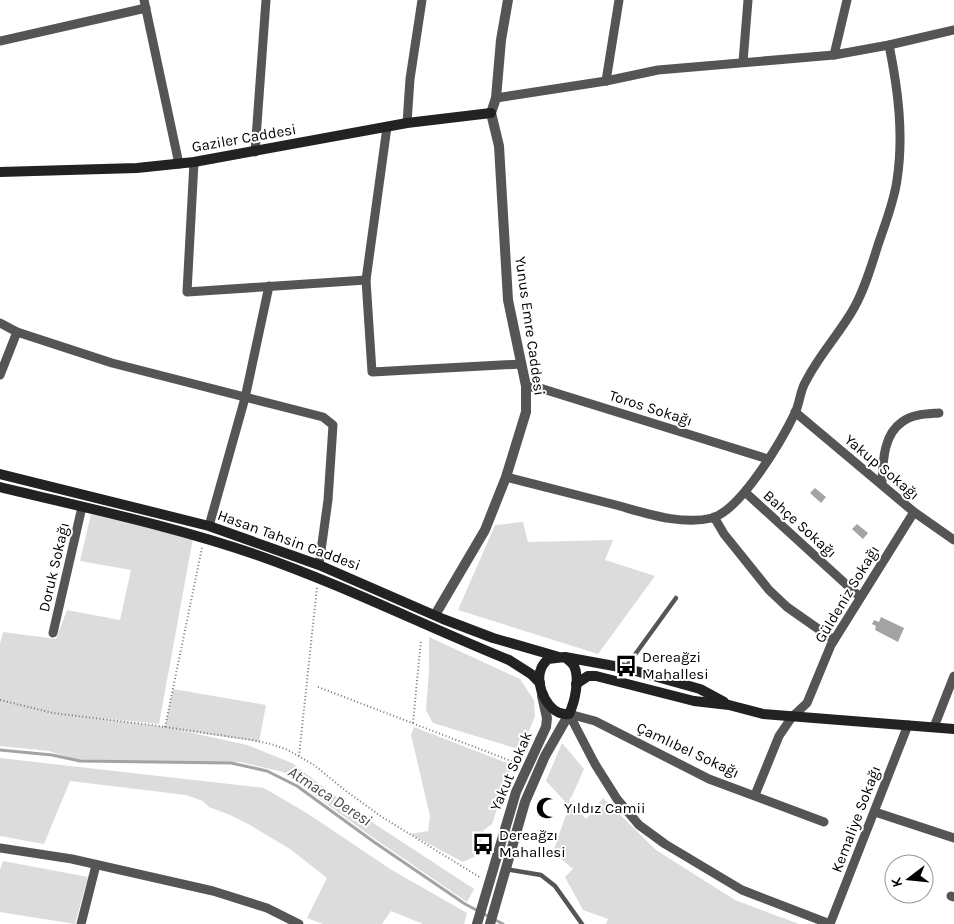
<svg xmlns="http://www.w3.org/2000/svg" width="954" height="924" viewBox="0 0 954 924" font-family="Karla,sans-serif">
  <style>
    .green { fill: #dcdcdc }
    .water { fill: #a3a3a3 }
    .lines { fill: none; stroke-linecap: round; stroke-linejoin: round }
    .stream { stroke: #a3a3a3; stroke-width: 3 }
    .path { stroke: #777; stroke-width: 2; stroke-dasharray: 1 2.5; stroke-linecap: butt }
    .service { stroke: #555; stroke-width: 4.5 }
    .minor { stroke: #555; stroke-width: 9 }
    .tertiary { stroke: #555; stroke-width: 10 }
    .secondary { stroke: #222; stroke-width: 10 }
    .labels { text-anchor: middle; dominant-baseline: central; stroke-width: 4; stroke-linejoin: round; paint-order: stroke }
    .street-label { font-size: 15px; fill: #000; stroke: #fff }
    .poi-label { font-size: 15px; fill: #000; stroke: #fff; text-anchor: start }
    .water-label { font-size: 16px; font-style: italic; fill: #444; stroke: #fff }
  </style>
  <rect width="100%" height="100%" fill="#fff"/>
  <g class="green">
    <polygon points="91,514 193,538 159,724 82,716 165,727 173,689 266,705 259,742 179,730 247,745 292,763 355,811 474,889 467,902 372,837 283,772 240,762 226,763 80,761 49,751 0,746 0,644 3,632 56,639 67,610 120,620 131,570 80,561"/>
    <polygon points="523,522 528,542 613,540 605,560 655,576 598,654 458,610 495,525"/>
    <polygon points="429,637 520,679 534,700 535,716 529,731 518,749 433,723 426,710 429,670"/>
    <polygon points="414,727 512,765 492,824 484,830 478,855 463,862 410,834 428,831 430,816 411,735"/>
    <polygon points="562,743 584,769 572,796 569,800 586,819 603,798 656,850 735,900 799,924 606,924 608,919 583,910 565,877 573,869 553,852 569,806 546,781"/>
    <polygon points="0,758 264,788 310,815 390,869 467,913 464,924 423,924 391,911 382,924 323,924 307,918 327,878 290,849 250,825 230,815 209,807 203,801 186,795 70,781 44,844 0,836"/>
    <polygon points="3,861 88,877 75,924 0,912 0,870"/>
  </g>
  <g class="water">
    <polygon points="815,488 826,497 821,503 810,493"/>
    <polygon points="857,524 868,533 863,539 852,529"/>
    <polygon points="881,617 904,628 898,642 875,630 876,626 872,624 874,620 879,622"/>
  </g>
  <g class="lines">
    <polyline class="stream" points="0,750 52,755 80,761 231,763 267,771 297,786 374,842 465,904 503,924"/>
    <g class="path">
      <polyline points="318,687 519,764"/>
      <polyline points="0,700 53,713 152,725 252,740 271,744 288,750 314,765 346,791 382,817 481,878"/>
      <polyline points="413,723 421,640"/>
      <polyline points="165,727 202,548"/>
      <polyline points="299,756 317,587"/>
    </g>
    <g class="service">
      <polyline points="626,667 676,598"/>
      <polyline points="505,869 541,875 555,886 582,924"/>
    </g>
    <g class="minor">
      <polyline points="144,0 179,164"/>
      <polyline points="0,41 146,8"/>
      <polyline points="834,55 847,0"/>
      <polyline points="743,62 748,0"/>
      <polyline points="606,81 619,0"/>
      <polyline points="496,98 606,81 658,70 834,55 889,45 954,30"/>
      <polyline points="407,123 410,79 422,0"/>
      <polyline points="387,127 366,280 372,372 521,364"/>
      <polyline points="255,152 266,0"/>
      <polyline points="194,162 187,292 366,280"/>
      <polyline points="0,323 17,332 112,363 323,417 333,425 328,500 319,565"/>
      <polyline points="0,375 17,332"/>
      <polyline points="526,386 543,389 768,459"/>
      <polyline points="795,412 914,512 954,540"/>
      <path d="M506,477C542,486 577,495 612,504C643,512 680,526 712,518C741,510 782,440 795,413C800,403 800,390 806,381C819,355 840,333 854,308C865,288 871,267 878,245C885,224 894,202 897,180C904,135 898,89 889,45"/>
      <path d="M882,483C883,462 883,435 902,422C912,414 927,414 939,413"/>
      <polyline points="745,492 860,597"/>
      <polyline points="714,517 724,534 769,590 787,607 834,640"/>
      <polyline points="209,526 245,398 269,286"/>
      <polyline points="53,633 82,507"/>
      <polyline points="569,714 595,764 617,799 639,825 665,844 742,890 830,924"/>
      <polyline points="569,714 595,721 709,779 824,822"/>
      <polyline points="934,727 954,676"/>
      <polyline points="755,795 779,736 792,717 807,703 831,645 914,512"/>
      <polyline points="875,812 954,838"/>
      <polyline points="0,848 72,859 213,891 267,908 299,924"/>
      <polyline points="951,896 954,897"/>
      <polyline points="81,924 96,865"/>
      <polyline points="830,924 908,725"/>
    </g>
    <g class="tertiary">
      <polyline points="435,615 485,530 506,477 526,412 526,386 508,300 499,146 491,113 496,98 501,40 508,0"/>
      <polyline points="477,924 516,792 546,727 547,718 542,696"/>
      <polyline points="490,924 525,802 545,756 569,714"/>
    </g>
    <g class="secondary">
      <polyline points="0,172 137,168 194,162 407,123 491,113"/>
      <polyline points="0,474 209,526 319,565 443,619 493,638 559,657"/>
      <path d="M0,487C86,508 173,526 257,555C343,585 425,626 509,660L531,674L540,683"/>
      <path d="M565,657C568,660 572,662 574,666C580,678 575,702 569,714C549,717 534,685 541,669C542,665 545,662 548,659L565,657L625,668L700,689L724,702"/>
      <polyline points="576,684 588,676 596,676 694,701 729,705 763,714 954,729"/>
    </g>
  </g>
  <defs>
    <g id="bus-bare" transform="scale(1.725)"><path d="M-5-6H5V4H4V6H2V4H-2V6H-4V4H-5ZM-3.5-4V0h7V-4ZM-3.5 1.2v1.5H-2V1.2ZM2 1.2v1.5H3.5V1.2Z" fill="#000" stroke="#fff" stroke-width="2.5" paint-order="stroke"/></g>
    <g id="mosque-bare" transform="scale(1.725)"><path d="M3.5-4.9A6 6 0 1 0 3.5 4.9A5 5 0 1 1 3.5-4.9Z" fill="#000" stroke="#fff" stroke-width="2.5" paint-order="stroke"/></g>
  </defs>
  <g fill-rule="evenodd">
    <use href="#bus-bare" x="626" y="666"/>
    <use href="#mosque-bare" x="547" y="808"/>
    <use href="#bus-bare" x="483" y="844"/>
  </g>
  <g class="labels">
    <g class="street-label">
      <text transform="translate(244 138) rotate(-10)">Gaziler Caddesi</text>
      <text transform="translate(530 326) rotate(82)">Yunus Emre Caddesi</text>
      <text transform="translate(651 408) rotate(18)">Toros Sokağı</text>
      <text transform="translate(882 467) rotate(40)">Yakup Sokağı</text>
      <text transform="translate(800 524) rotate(42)">Bahçe Sokağı</text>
      <text transform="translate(289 540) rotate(20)">Hasan Tahsin Caddesi</text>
      <text transform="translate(54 567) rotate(-77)">Doruk Sokağı</text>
      <text transform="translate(847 594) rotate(-59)">Güldeniz Sokağı</text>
      <text transform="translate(688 750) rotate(25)">Çamlıbel Sokağı</text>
      <text transform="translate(511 771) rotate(-67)">Yakut Sokak</text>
      <text transform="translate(856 819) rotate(-69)">Kemaliye Sokağı</text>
    </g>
    <g class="poi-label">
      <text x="642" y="657">Dereağzi<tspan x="642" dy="17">Mahallesi</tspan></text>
      <text x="564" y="808">Yıldız Camii</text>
      <text x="499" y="835">Dereağzı<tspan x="499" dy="17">Mahallesi</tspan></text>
    </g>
    <g class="water-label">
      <text transform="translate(330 796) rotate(33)">Atmaca Deresi</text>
    </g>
  </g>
  <g transform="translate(909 879) rotate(254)"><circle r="24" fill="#ffffff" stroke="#999999"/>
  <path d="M0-4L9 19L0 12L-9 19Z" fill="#000000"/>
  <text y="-8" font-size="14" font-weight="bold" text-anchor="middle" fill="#000000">K</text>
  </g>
</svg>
